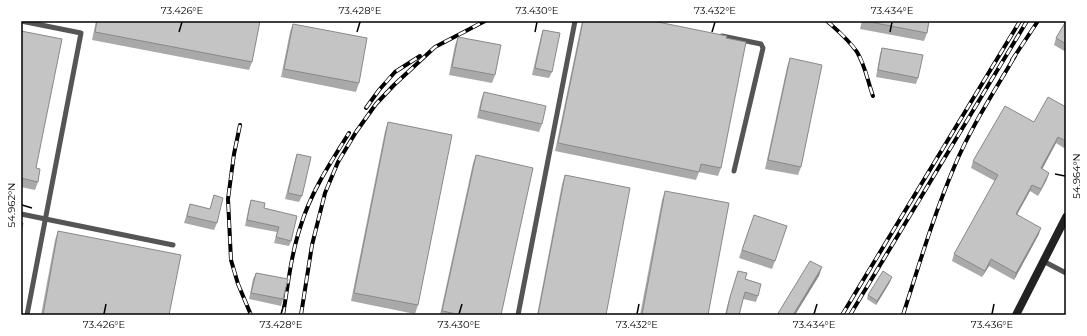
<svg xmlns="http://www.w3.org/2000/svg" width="1087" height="336" viewBox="0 0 1087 336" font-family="Montserrat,sans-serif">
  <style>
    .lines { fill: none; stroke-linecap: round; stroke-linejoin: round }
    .service { stroke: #555; stroke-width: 5 }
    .secondary { stroke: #222; stroke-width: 8 }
    .rail-casing { stroke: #000; stroke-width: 4 }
    .rail { stroke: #fff; stroke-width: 2.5; stroke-dasharray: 8; stroke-linecap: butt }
    .wall { fill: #a9a9a9 }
    .shaded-wall { fill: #898989 }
    .building { fill: #c4c4c4; stroke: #898989 }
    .ticks { fill: none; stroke: #000; stroke-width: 1.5 }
    .neatline { fill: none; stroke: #000; stroke-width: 1.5 }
    .ticks-label { font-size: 10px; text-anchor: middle; fill: #000 }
  </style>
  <rect width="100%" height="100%" fill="#fff"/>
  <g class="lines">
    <g class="service">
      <polyline points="21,21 81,33 27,315"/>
      <polyline points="722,36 761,44 763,48 734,171"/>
      <polyline points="21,214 173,245"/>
      <polyline points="1043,261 1066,273"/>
      <polyline points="518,315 575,21"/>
    </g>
    <polyline class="secondary" points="1016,315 1066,217"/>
    <g class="rail-casing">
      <g id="rail">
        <path d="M827,21C837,30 849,40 857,52C865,65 868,82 873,96"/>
        <polyline points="1012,60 1038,21"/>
        <polyline points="366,108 379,90 395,72 420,56"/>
        <polyline points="240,125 234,154 228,199 231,260 238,284 251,315"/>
        <path d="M283,315C288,285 291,254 301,225C311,192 331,162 349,133"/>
        <polyline points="301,315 312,245 325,193 338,162 356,132 376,104 394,85 435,47 485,21"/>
        <polyline points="842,315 1020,21"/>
        <polyline points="850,315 1027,21"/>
        <path d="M903,315C919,265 934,214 955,165C971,127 994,92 1015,56"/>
      </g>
    </g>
    <use href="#rail" class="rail"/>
  </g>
  <g class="wall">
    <polygon points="96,21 260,21 252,62 249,70 92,40"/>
    <polygon points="582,21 653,21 721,168 718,176 699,172 696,180 555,151"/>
    <polygon points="862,21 929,21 927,33 924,41 860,29"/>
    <polygon points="1066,21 1066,52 1054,45 1056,38"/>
    <polygon points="293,24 359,83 356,92 281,77 290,32"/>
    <polygon points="543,30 552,72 549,78 532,75 541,36"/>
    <polygon points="21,31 38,182 35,190 21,187"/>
    <polygon points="458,37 495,75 492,83 449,75 455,45"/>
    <polygon points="882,48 918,78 916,84 876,77 880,54"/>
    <polygon points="790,58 801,167 798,175 765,169 787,67"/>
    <polygon points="484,92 542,124 539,132 477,118 481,100"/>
    <polygon points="1066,107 1066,145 1064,148 1056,143 1042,169 1047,179 1038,196 1030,191 1017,214 1039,234 1014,280 989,266 982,277 952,261 954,254 995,181 971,168 973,161 1034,122"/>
    <polygon points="388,122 418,305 415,314 351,301 385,131"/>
    <polygon points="297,154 302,196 299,202 285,199 295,160"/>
    <polygon points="476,155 501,315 440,315 473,163"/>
    <polygon points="565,175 606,315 537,315 562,184"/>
    <polygon points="665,191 708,315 640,315 662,200"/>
    <polygon points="214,195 217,223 214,230 184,223 190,204 210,209"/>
    <polygon points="251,200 264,208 291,241 289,246 274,243 277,232 245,226 249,206"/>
    <polygon points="751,223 775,261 772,269 739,258"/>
    <polygon points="58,231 169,315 41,315 55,240"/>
    <polygon points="738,271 745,279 758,296 756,302 743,299 739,315 725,315 728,303"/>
    <polygon points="256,273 283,299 281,306 249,299 253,279"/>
    <polygon points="890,282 876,305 867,299 868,295"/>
  </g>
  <g class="shaded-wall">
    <polygon points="1058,137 1056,143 1039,175 1041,168"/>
    <polygon points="1049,173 1047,179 1038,196 1041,189"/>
    <polygon points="1032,185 1030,191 1014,220 1016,214"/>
    <polygon points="1041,228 1039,234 1014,280 1016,273"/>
    <polygon points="991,259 989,266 982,277"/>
    <polygon points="822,267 819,276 795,315 793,315"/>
    <polygon points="892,277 890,282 876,305 877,301"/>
  </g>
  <g class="building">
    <polygon points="97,21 260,21 252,62 95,32"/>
    <polygon points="583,21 653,21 727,36 726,38 746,42 721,168 701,164 699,172 558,143"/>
    <polygon points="865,21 929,21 927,33"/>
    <polygon points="1066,21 1066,44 1056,38"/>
    <polygon points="293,24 367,38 359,83 284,69"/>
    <polygon points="543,30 560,33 552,72 535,68"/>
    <polygon points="21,31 62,39 36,168 40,169 38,182 21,178"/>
    <polygon points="458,37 501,45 495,75 452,67"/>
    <polygon points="882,48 923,55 918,78 878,70"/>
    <polygon points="790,58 822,65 801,167 768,160"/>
    <polygon points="484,92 546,106 542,124 480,110"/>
    <polygon points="1048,97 1066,107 1066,141 1058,137 1041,168 1049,173 1041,189 1032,185 1016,214 1041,228 1016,273 991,259 985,271 954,254 998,175 973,161 1005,106 1034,122"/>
    <polygon points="388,122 452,135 418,305 354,293"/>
    <polygon points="297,154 311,157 302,196 288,193"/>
    <polygon points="476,155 533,168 501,315 462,315 442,311"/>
    <polygon points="565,175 630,188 606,315 538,315"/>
    <polygon points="665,191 729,203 708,315 642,315"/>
    <polygon points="214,195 223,198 217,223 187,216 190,204 210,209"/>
    <polygon points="251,200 265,203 264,208 297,216 291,241 276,237 279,227 247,220"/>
    <polygon points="754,215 787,226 775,261 742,250"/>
    <polygon points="21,222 23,223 21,233"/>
    <polygon points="58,231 181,255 169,315 43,315"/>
    <polygon points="810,261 822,267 793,315 777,315"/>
    <polygon points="738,271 747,273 745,279 761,284 758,296 745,292 739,315 726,315 730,297"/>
    <polygon points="883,271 892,277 877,301 868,295"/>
    <polygon points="256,273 288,279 283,299 251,293"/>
  </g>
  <path class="ticks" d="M179,32L182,22M357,32L360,22M535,32L537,22M712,32L715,22M890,32L892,22M1055,174L1065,176M22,205L32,208M104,314L106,304M281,314L284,304M459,314L462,304M637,314L639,304M814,314L817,304M992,314L994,304"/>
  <rect width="1087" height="336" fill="none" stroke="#ffffff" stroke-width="44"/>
  <rect x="22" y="22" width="1043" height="292" class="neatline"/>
  <g class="ticks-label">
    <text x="182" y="14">73.426°E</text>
    <text x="360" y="14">73.428°E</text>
    <text x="537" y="14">73.430°E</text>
    <text x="715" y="14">73.432°E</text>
    <text x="892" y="14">73.434°E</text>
    <text transform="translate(1076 176) rotate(-90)" y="4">54.964°N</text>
    <text transform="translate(11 205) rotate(-90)" y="4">54.962°N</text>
    <text x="104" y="328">73.426°E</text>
    <text x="281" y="328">73.428°E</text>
    <text x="459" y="328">73.430°E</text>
    <text x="637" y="328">73.432°E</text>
    <text x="814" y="328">73.434°E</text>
    <text x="992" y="328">73.436°E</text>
  </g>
</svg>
